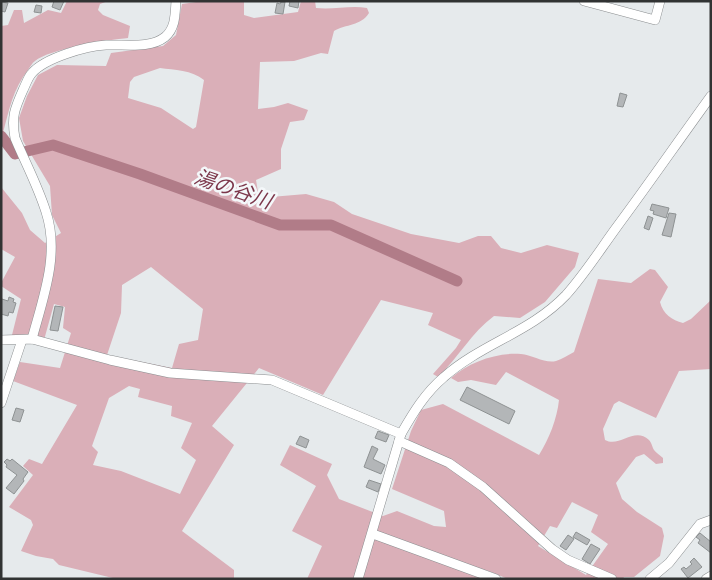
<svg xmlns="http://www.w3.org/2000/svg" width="712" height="580" viewBox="0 0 712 580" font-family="'Space Grotesk','Noto Sans JP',sans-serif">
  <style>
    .green { fill: #daafb8; fill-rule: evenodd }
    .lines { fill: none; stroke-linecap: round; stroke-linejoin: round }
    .river { stroke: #b17c88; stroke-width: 11 }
    .building { fill: #b3b6b8; stroke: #8e9293 }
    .minor-casing { stroke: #8b8e90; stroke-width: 10 }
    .minor { stroke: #fff; stroke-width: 9 }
    .labels { text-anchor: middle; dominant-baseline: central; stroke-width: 5; stroke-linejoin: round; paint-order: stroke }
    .water-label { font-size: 20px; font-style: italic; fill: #7c374b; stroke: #f4f8fa }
  </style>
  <rect width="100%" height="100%" fill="#e6eaec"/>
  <g class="green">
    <path d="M67,1H108L100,4L98,10L103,15L130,26L128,38C108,40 49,49 35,61C32,63 30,67 28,70C13,89 9,110 3,133H1V26L8,25L14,10H22L24,23L48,10L61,13Z"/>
    <path d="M203,1H244V15L254,18L298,12L301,1H315L316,8C333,10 351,5 367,8L369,13C361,26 346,24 334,31L328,54L321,53L294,61L260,62L258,109L274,107L288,103L308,110L304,120L290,122L281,149V169L256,180L259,198L306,194L334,202L352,214L411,234L459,243L478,236H491L501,248L521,253L547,245L579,253L575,267L545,302L520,318L494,316C472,332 458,358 438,377L433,374L456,348L461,340L428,325L433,313L381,300L323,395L259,368L212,426L234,445L182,531L234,570V579H117L59,565L53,559L36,556L21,551L33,525L31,520L9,507L33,475L23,466L29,459L42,464L77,405L13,381L20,362L60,368L71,333L63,328L65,307L54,304L44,340L12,335L21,299L1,286V283L15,257L1,249V187L22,213L30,230L45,243L61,233L52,215L50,186L23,141L19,118L27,96L38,75L57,65L106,66L111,53L163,46L176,35L182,4ZM160,68C174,70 192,70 204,80L196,127L193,129L161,108L128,98L130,82L134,77ZM151,267L203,309L198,340L179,344L172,368L107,355L121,313L122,285ZM129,386L140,389L138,397L172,406L171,416L192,423L181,448L196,460L180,494L121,471L93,465L98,452L92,446L109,398Z"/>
    <path d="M650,269L655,270L668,287L660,302C663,314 672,320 683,323L691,319L711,300V369L679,371L656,418L619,401L614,404L603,429L605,440C620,448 634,426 649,440C652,443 652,447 654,450C656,453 660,455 663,458V463L656,464L644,454L636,457L616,483L622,499L637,512L662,528L664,536L660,556L634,577H624L623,579H508L486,570L481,579H307L322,546L292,531L316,486L280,465L290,445L332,464L327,475L339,499L383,516L397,511L434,526L446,527L444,511L392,489L411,431L421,410L443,404L539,455C549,439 557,419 559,400L506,372L496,385L471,380L458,382L451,378C469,362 497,352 521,354C532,355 546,364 556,361C562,359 568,355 574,352L598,279L631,283ZM572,502L598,515L591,532L608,544L586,575L538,546L550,526L557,528Z"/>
  </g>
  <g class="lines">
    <polyline class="river" points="1,136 15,154 53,145 140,174 280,225 331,225 457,281"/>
  </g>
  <g class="building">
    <polygon points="54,1 64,1 60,10 52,7"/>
    <polygon points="290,1 299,1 298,8 289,6"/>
    <polygon points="1,2 8,3 5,12 1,11"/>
    <polygon points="281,2 285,2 283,14 275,13 277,3 280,4"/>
    <polygon points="36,5 42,6 41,13 34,12"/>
    <polygon points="620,93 627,95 623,107 617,106"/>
    <polygon points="652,204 669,208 666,218 653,214 654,211 650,210"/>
    <polygon points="669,213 676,214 671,237 662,235"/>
    <polygon points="648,216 653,218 649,230 644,228"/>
    <polygon points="9,297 14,299 13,302 16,303 13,313 9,312 8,316 1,314 1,302 2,299 8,301"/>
    <polygon points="55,306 63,307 58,331 50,330"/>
    <polygon points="467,387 515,411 509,424 460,400"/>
    <polygon points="16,408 24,410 20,422 12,420"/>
    <polygon points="378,431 389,435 386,442 375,438"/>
    <polygon points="300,436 309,440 306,448 296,444"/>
    <polygon points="372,446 378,449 373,459 385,465 381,474 364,467"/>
    <polygon points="7,459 10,461 12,459 28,472 23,479 24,481 14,494 6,488 17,475 6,467 7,465 4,462"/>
    <polygon points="369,480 381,484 378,492 366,487"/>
    <polygon points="576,532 590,540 587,545 573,537"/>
    <polygon points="700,533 711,542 711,553 698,543 700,540 696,537"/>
    <polygon points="568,535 574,539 566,550 560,546"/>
    <polygon points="591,544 600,549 590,564 582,559"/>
    <polygon points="694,558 702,567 688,578 681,569 684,567 686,569 692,564 690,562"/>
  </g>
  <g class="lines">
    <g class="minor-casing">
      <g id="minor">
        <polyline points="584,1 655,20 660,1"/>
        <path d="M32,339C43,298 60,254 46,212C38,186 25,162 15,138C11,117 15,108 23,90C26,84 28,77 32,73C45,58 86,46 106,45C125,44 150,49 165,37C176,28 175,13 176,1"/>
        <polyline points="1,340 32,339 110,360 170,373 272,380 401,434"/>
        <polyline points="1,403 22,340"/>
        <polyline points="399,441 449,463 483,487 552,549 568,560 612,579"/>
        <polyline points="373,534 496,579"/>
        <path d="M358,579L401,434C413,413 425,393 444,377C481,344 531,332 566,295C584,275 600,250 616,228C648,185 679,140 711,96"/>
        <polyline points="650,579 669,563 700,524 711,520"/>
        <polyline points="706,579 711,576"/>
      </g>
    </g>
    <use href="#minor" class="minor"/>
  </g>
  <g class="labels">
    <g class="water-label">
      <text transform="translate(233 189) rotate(19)">湯の谷川</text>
    </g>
  </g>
  <rect width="712" height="580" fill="none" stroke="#313333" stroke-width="5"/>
</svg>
